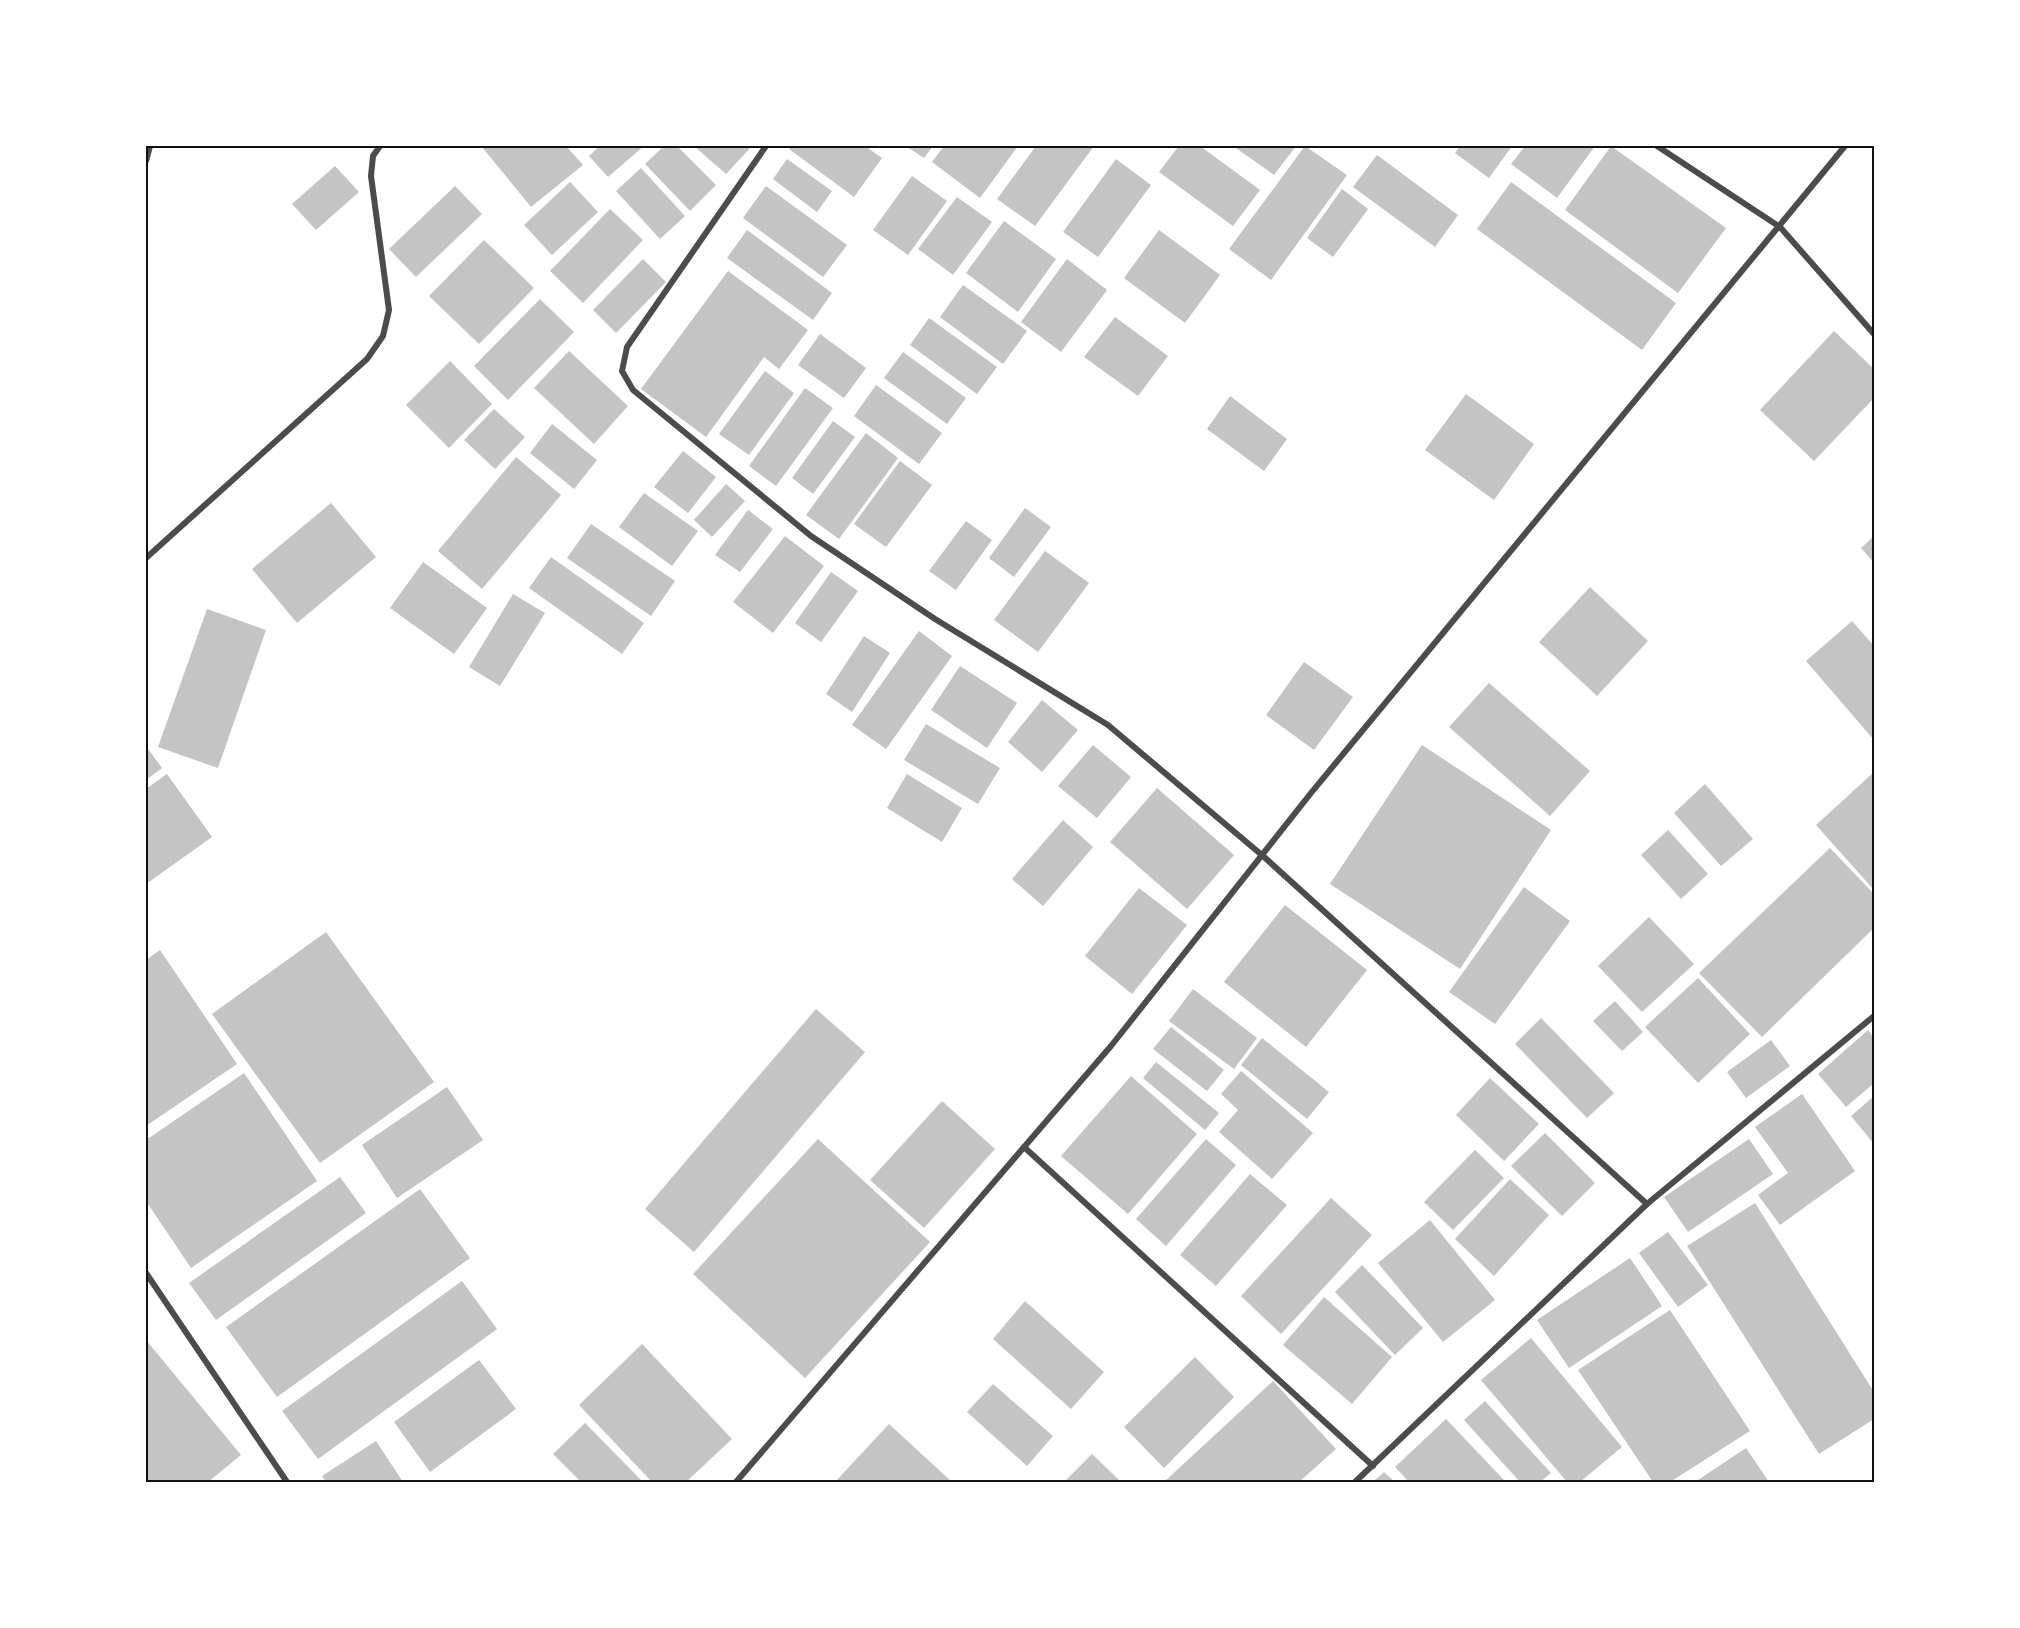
<svg xmlns="http://www.w3.org/2000/svg" width="2020" height="1628" viewBox="0 0 2020 1628" font-family="Quicksand,sans-serif">
  <style>
    .building { fill: #c4c4c4 }
    .lines { fill: none; stroke-linecap: round; stroke-linejoin: round }
    .minor { stroke: #4c4c4c; stroke-width: 6 }
    .neatline { fill: none; stroke: #111; stroke-width: 2 }
  </style>
  <rect width="100%" height="100%" fill="#fff"/>
  <g class="building">
    <polygon points="484,146 566,146 583,165 531,207 482,147"/>
    <polygon points="600,146 644,146 608,177 589,156"/>
    <polygon points="664,146 677,146 716,185 690,211 645,164"/>
    <polygon points="694,146 752,146 726,174"/>
    <polygon points="792,146 865,146 882,158 854,197 789,149"/>
    <polygon points="906,146 933,146 924,158"/>
    <polygon points="944,146 1018,146 980,198 932,162"/>
    <polygon points="1036,146 1094,146 1035,226 997,199"/>
    <polygon points="1179,146 1200,146 1260,190 1233,226 1159,172"/>
    <polygon points="1233,146 1296,146 1274,175"/>
    <polygon points="1305,146 1347,175 1271,280 1229,249"/>
    <polygon points="1460,146 1512,146 1489,178 1455,153"/>
    <polygon points="1525,146 1595,146 1557,198 1511,164"/>
    <polygon points="1611,146 1726,228 1678,293 1565,210"/>
    <polygon points="1377,155 1458,215 1435,247 1353,187"/>
    <polygon points="787,159 832,191 817,212 773,179"/>
    <polygon points="1116,159 1151,185 1098,257 1063,232"/>
    <polygon points="335,166 359,192 316,230 292,204"/>
    <polygon points="641,168 685,216 660,239 616,191"/>
    <polygon points="912,176 947,201 908,255 873,230"/>
    <polygon points="570,182 598,212 552,255 524,225"/>
    <polygon points="1511,182 1676,303 1642,350 1477,229"/>
    <polygon points="455,186 482,214 416,277 389,249"/>
    <polygon points="766,186 847,245 823,277 743,218"/>
    <polygon points="1342,189 1368,209 1333,257 1307,238"/>
    <polygon points="957,197 992,222 953,275 918,249"/>
    <polygon points="610,209 643,240 583,303 550,271"/>
    <polygon points="1004,221 1056,259 1018,312 966,273"/>
    <polygon points="747,230 832,293 813,320 727,258"/>
    <polygon points="1159,230 1220,275 1185,323 1124,278"/>
    <polygon points="484,240 534,288 479,344 429,296"/>
    <polygon points="643,259 666,282 616,333 593,310"/>
    <polygon points="1067,259 1107,290 1061,352 1021,322"/>
    <polygon points="728,271 808,330 779,369 764,357 706,437 641,389"/>
    <polygon points="963,285 1027,331 1003,364 940,317"/>
    <polygon points="540,299 574,332 508,400 474,366"/>
    <polygon points="1115,317 1168,356 1138,396 1084,357"/>
    <polygon points="929,318 997,367 977,394 910,345"/>
    <polygon points="1834,331 1874,369 1874,398 1814,461 1760,410"/>
    <polygon points="820,334 866,368 844,398 798,365"/>
    <polygon points="569,351 628,406 594,444 534,388"/>
    <polygon points="903,352 966,398 947,424 884,378"/>
    <polygon points="450,361 492,404 449,448 406,405"/>
    <polygon points="765,371 794,393 749,455 719,434"/>
    <polygon points="876,385 942,433 919,464 854,416"/>
    <polygon points="805,388 833,408 776,486 749,466"/>
    <polygon points="1466,394 1534,444 1494,500 1425,450"/>
    <polygon points="1230,396 1287,439 1264,471 1207,429"/>
    <polygon points="494,409 525,437 495,469 464,440"/>
    <polygon points="833,421 855,437 813,494 792,478"/>
    <polygon points="552,424 597,460 574,489 530,453"/>
    <polygon points="866,433 898,458 839,539 806,515"/>
    <polygon points="683,451 716,477 688,513 654,487"/>
    <polygon points="516,457 561,495 482,589 438,551"/>
    <polygon points="900,461 932,485 886,547 854,524"/>
    <polygon points="726,484 745,501 712,537 694,520"/>
    <polygon points="644,493 698,531 672,566 619,527"/>
    <polygon points="331,503 376,557 297,623 252,569"/>
    <polygon points="1025,508 1051,527 1014,577 989,558"/>
    <polygon points="748,510 773,529 740,572 715,555"/>
    <polygon points="966,521 992,540 956,590 929,571"/>
    <polygon points="591,524 675,581 651,616 567,558"/>
    <polygon points="785,536 824,566 773,633 733,602"/>
    <polygon points="1874,536 1874,563 1861,548"/>
    <polygon points="1045,551 1089,583 1038,652 994,620"/>
    <polygon points="551,557 644,623 622,654 529,588"/>
    <polygon points="423,562 487,608 454,654 390,608"/>
    <polygon points="831,572 858,591 821,642 795,623"/>
    <polygon points="1590,587 1648,641 1597,696 1539,642"/>
    <polygon points="513,594 545,613 500,686 469,667"/>
    <polygon points="207,609 266,630 218,768 158,747"/>
    <polygon points="1852,621 1874,646 1874,740 1806,661"/>
    <polygon points="919,631 952,656 886,749 852,725"/>
    <polygon points="864,636 890,653 852,712 826,694"/>
    <polygon points="1304,662 1353,697 1314,750 1266,715"/>
    <polygon points="960,666 1017,703 987,748 931,710"/>
    <polygon points="1489,683 1590,771 1550,816 1449,727"/>
    <polygon points="1042,700 1078,730 1042,772 1008,742"/>
    <polygon points="926,724 1000,768 978,804 904,760"/>
    <polygon points="1093,745 1131,777 1097,818 1058,786"/>
    <polygon points="1422,745 1551,830 1460,969 1330,884"/>
    <polygon points="146,746 162,768 146,780"/>
    <polygon points="1874,772 1874,890 1816,825"/>
    <polygon points="167,774 212,837 146,884 146,789"/>
    <polygon points="907,774 962,808 942,842 887,808"/>
    <polygon points="1705,784 1753,839 1721,866 1674,813"/>
    <polygon points="1157,788 1234,855 1187,909 1110,842"/>
    <polygon points="1063,820 1093,847 1043,906 1012,879"/>
    <polygon points="1668,830 1708,874 1681,899 1641,855"/>
    <polygon points="1830,848 1874,894 1874,928 1762,1037 1699,973"/>
    <polygon points="1524,887 1570,921 1495,1024 1449,992"/>
    <polygon points="1139,888 1187,925 1132,994 1085,956"/>
    <polygon points="1285,905 1367,970 1306,1047 1224,982"/>
    <polygon points="1649,917 1694,964 1642,1012 1598,966"/>
    <polygon points="326,932 434,1082 320,1163 212,1014"/>
    <polygon points="160,950 237,1064 146,1126 146,960"/>
    <polygon points="1698,978 1750,1034 1698,1083 1645,1027"/>
    <polygon points="1193,989 1257,1038 1234,1069 1169,1021"/>
    <polygon points="1615,1001 1643,1032 1622,1051 1593,1021"/>
    <polygon points="816,1009 865,1052 694,1252 645,1209"/>
    <polygon points="1541,1018 1614,1093 1587,1118 1515,1044"/>
    <polygon points="1171,1027 1224,1070 1207,1091 1153,1049"/>
    <polygon points="1868,1030 1874,1038 1874,1083 1846,1107 1818,1074"/>
    <polygon points="1262,1038 1329,1092 1307,1119 1241,1065"/>
    <polygon points="1771,1040 1790,1066 1746,1098 1727,1072"/>
    <polygon points="1156,1062 1219,1113 1205,1130 1143,1078"/>
    <polygon points="1241,1071 1313,1133 1272,1179 1219,1132 1238,1110 1221,1094"/>
    <polygon points="244,1073 317,1181 191,1268 146,1201 146,1140"/>
    <polygon points="1131,1076 1197,1134 1128,1214 1061,1156"/>
    <polygon points="1490,1078 1539,1124 1504,1161 1456,1115"/>
    <polygon points="447,1087 483,1140 397,1198 362,1145"/>
    <polygon points="1802,1094 1855,1171 1780,1225 1758,1195 1788,1173 1755,1127"/>
    <polygon points="1874,1096 1874,1144 1851,1116"/>
    <polygon points="942,1101 995,1149 924,1228 870,1180"/>
    <polygon points="1545,1133 1595,1183 1562,1216 1511,1166"/>
    <polygon points="818,1139 930,1242 805,1378 693,1274"/>
    <polygon points="1206,1139 1236,1165 1166,1246 1136,1219"/>
    <polygon points="1749,1139 1773,1174 1688,1232 1664,1197"/>
    <polygon points="1475,1150 1504,1178 1453,1230 1424,1202"/>
    <polygon points="1250,1174 1287,1205 1216,1286 1180,1255"/>
    <polygon points="340,1177 366,1213 216,1320 189,1283"/>
    <polygon points="1510,1179 1549,1215 1494,1276 1455,1239"/>
    <polygon points="420,1189 470,1258 277,1397 226,1327"/>
    <polygon points="1331,1198 1372,1235 1281,1334 1241,1296"/>
    <polygon points="1755,1203 1874,1392 1874,1419 1819,1454 1687,1246"/>
    <polygon points="1430,1220 1495,1300 1443,1342 1378,1263"/>
    <polygon points="1668,1232 1708,1285 1678,1307 1639,1253"/>
    <polygon points="1630,1258 1662,1306 1569,1368 1537,1320"/>
    <polygon points="1362,1265 1423,1328 1395,1355 1335,1292"/>
    <polygon points="462,1281 497,1329 318,1459 282,1411"/>
    <polygon points="1324,1297 1392,1357 1352,1404 1283,1345"/>
    <polygon points="1025,1301 1104,1372 1071,1409 993,1339"/>
    <polygon points="1670,1310 1750,1431 1670,1482 1653,1482 1578,1370"/>
    <polygon points="1531,1338 1622,1447 1580,1482 1567,1482 1481,1380"/>
    <polygon points="146,1340 241,1455 208,1482 146,1482"/>
    <polygon points="642,1344 732,1439 686,1482 652,1482 579,1405"/>
    <polygon points="1195,1357 1234,1397 1164,1468 1124,1427"/>
    <polygon points="479,1360 516,1409 430,1472 394,1422"/>
    <polygon points="1273,1381 1336,1449 1299,1482 1164,1482"/>
    <polygon points="993,1384 1053,1436 1027,1466 967,1412"/>
    <polygon points="1485,1401 1551,1473 1540,1482 1520,1482 1464,1420"/>
    <polygon points="1446,1419 1504,1480 1502,1482 1409,1482 1395,1467"/>
    <polygon points="585,1423 643,1482 581,1482 553,1454"/>
    <polygon points="889,1424 952,1482 835,1482"/>
    <polygon points="376,1441 403,1482 326,1482 322,1476"/>
    <polygon points="1746,1448 1769,1482 1695,1482"/>
    <polygon points="1092,1454 1119,1480 1117,1482 1064,1482"/>
    <polygon points="1384,1472 1395,1482 1373,1482"/>
  </g>
  <g class="lines">
    <g class="minor">
      <polyline points="766,146 627,347 622,371 633,390 811,536 935,619 1108,725 1263,856 1647,1204"/>
      <polyline points="1657,146 1780,227 1874,334"/>
      <polyline points="146,161 150,146"/>
      <polyline points="146,558 367,359 383,336 389,310 371,176 373,156 380,146"/>
      <polyline points="1024,1147 1373,1466"/>
      <polyline points="146,1273 287,1482"/>
      <polyline points="736,1482 1111,1046 1311,793 1845,146"/>
      <polyline points="1355,1482 1647,1204 1874,1016"/>
    </g>
  </g>
  <rect width="2020" height="1628" fill="none" stroke="#ffffff" stroke-width="294"/>
  <rect x="147" y="147" width="1726" height="1334" class="neatline"/>
</svg>
